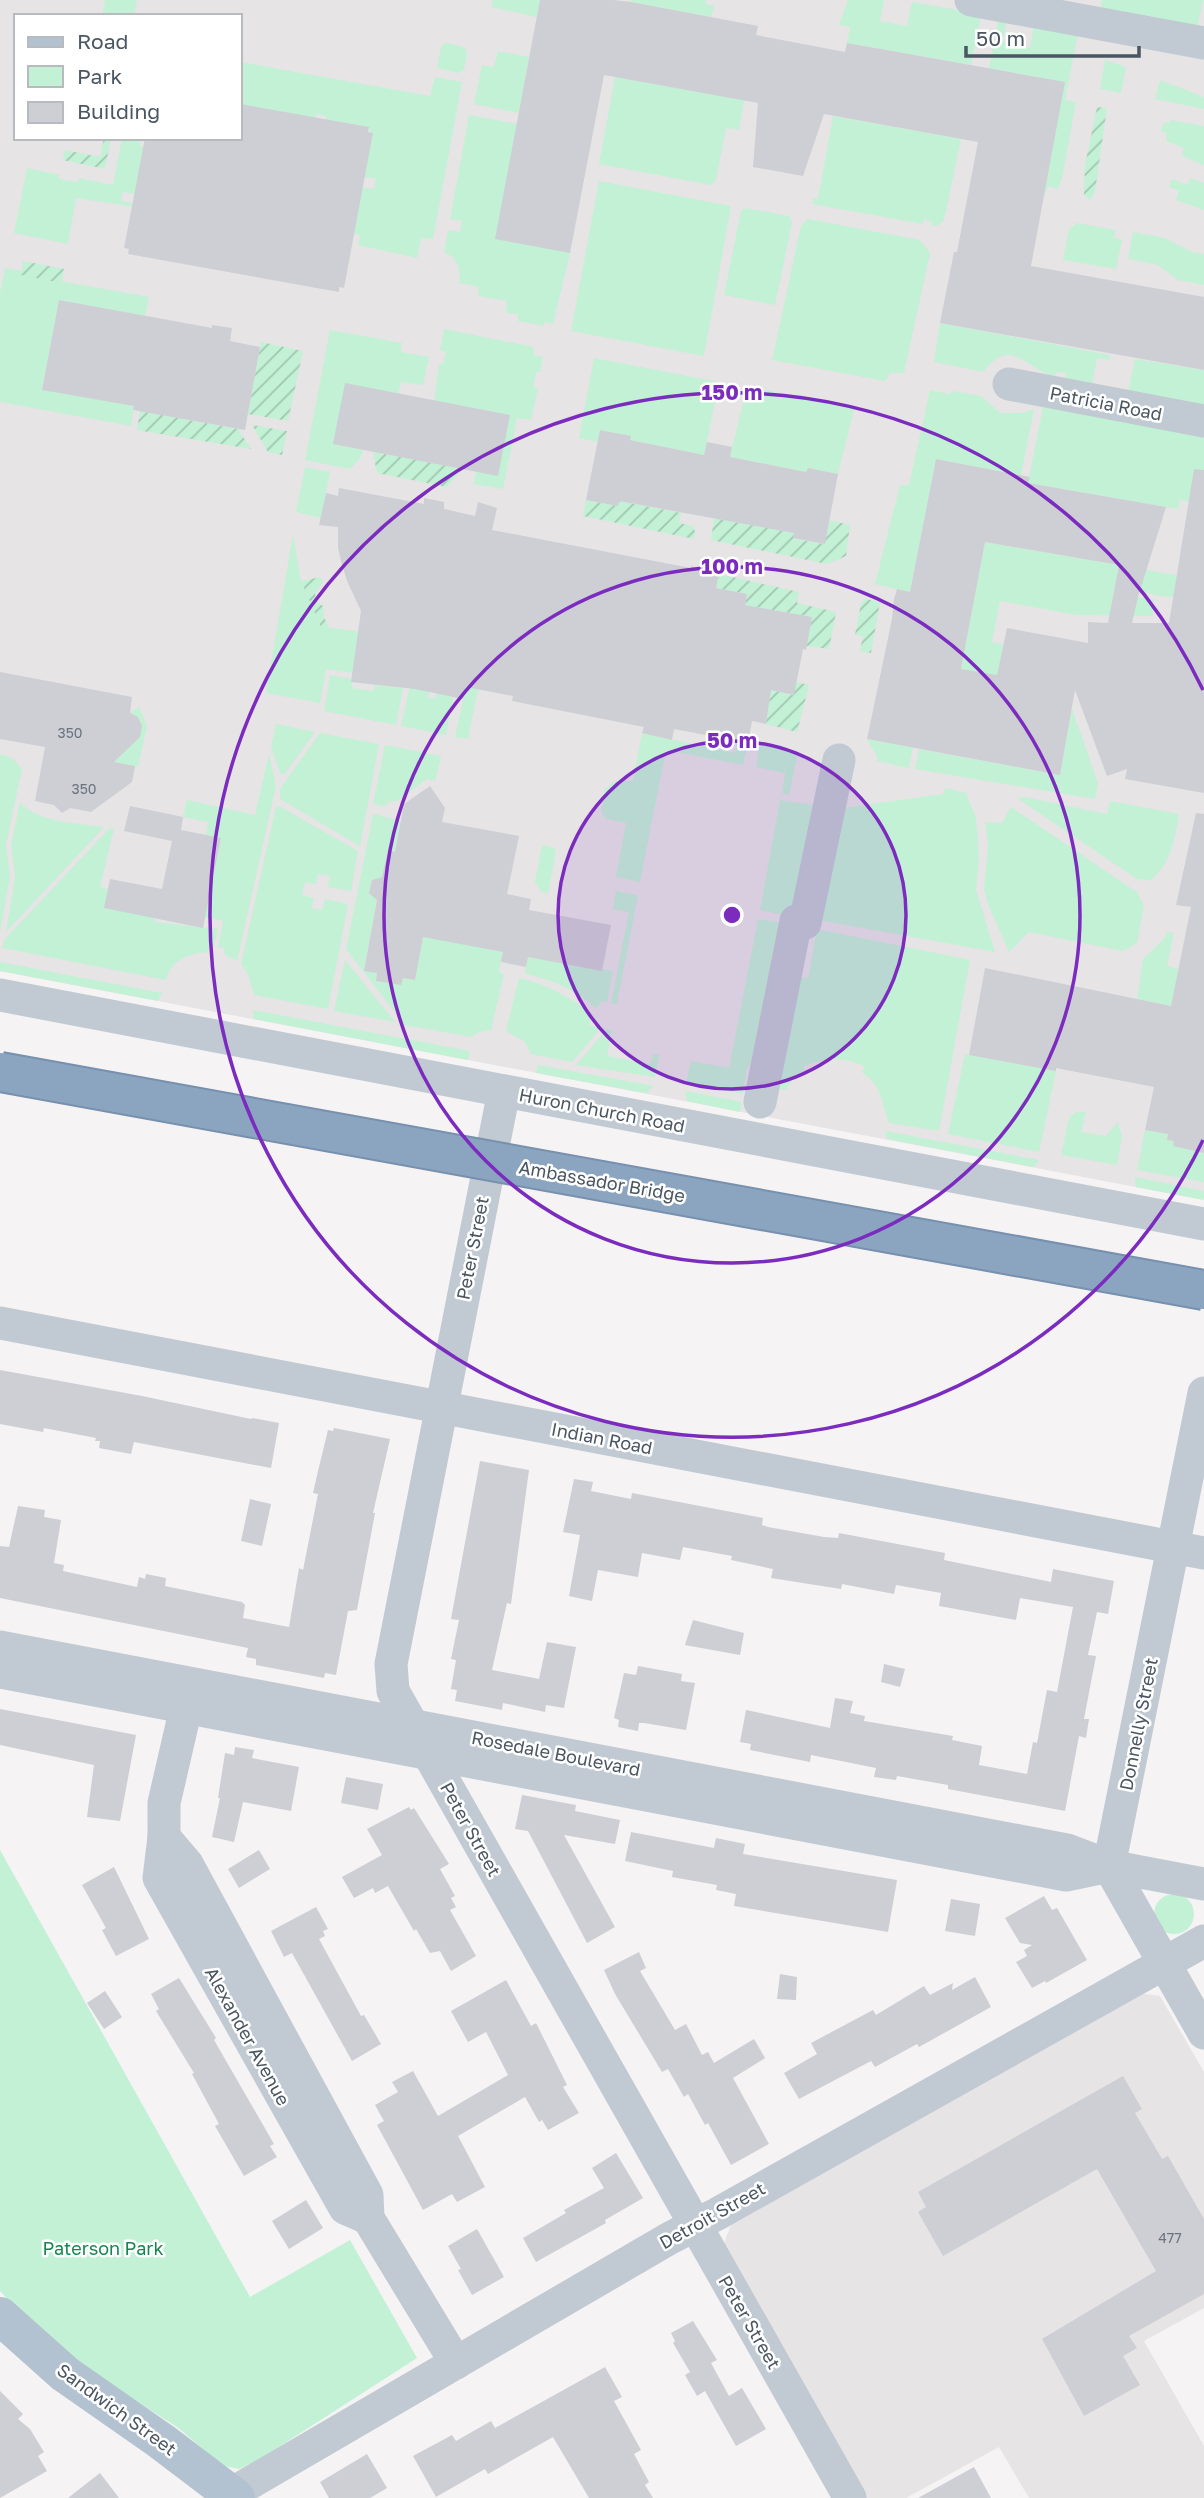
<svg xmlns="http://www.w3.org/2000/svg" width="1204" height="2498" viewBox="0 0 1204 2498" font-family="'Golos Text',sans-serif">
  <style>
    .education { fill: #e6e4e5; fill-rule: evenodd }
    .green { fill: #c3f1d5 }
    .garden { fill: url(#garden-furrows) }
    .building { fill: #cdcfd5; fill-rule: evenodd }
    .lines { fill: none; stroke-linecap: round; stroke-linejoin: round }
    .minor { stroke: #c1cad2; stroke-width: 33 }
    .major { stroke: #b3c2d1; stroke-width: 38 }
    .highway-bridge-casing { stroke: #7690ad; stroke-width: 42; stroke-linecap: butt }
    .highway-bridge { stroke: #8ba5c1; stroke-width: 38 }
    .ring { fill: none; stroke: #7b2cbf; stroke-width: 3.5 }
    .labels { text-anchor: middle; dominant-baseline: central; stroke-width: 5; stroke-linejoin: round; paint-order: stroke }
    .number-label { font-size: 14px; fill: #6b747e }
    .street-label { font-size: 18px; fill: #4a5661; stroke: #fff }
    .park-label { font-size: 18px; fill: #17864f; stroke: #fff }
    .centre { fill: #7b2cbf; stroke: #fff; stroke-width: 3.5 }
    .ring-label { font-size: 21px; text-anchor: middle; font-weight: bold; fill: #7b2cbf; stroke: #fff; stroke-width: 5; stroke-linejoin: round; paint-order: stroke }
  </style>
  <defs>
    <pattern id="garden-furrows" width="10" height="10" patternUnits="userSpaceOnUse" patternTransform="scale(1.75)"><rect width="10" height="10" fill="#c3f1d5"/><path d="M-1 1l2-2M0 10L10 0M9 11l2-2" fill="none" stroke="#a0c6b0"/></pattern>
  </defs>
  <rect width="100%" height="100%" fill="#f5f3f3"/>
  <g class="education">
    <path d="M0,0H1204V1200L0,971ZM16,16H240V138H16Z"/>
    <polygon points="1133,1992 1160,1996 1204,2072 1204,2308 1144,2341 1204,2446 1204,2498 1029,2498 999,2447 906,2498 865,2498 723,2246 732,2222 836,2166"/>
  </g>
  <g class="green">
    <polygon points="105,0 137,0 134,16 102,16"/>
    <polygon points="493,0 540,0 537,17 491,7"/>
    <polygon points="631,0 706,0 706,4 714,6 711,17 631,2"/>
    <polygon points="848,0 884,0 880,21 907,26 912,2 981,14 971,65 847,43 850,27 839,25"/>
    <polygon points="1102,0 1203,0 1197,29 1100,11"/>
    <polygon points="999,17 1007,18 1003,42 1030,48 1034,25 1078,33 1065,100 1076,102 1062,178 1058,189 1048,186 1043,200 1064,82 989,68"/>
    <polygon points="446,43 464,47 467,52 464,70 458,73 437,68 441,46"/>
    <polygon points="498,51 529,57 519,113 474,104 482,65 494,67"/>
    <polygon points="1105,60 1126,67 1121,93 1100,89"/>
    <polygon points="240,62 430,96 435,77 462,82 433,239 421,238 417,258 358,245 360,235 351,233 359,187 374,189 376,179 361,176 370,133 369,127 328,120 325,123 326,116 316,114 314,121 240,104"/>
    <polygon points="615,77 744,100 739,130 726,128 716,180 711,185 599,164"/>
    <polygon points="1160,80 1204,97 1204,109 1155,99"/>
    <path d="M469,115L517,124L570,253L553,324L544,322V326L518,321V314L506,313L507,301L478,296L479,287L459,283C461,270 458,256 444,253L448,230L460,232L462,221L450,219Z"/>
    <polygon points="833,116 961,139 944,220 938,225 932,226 932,222 924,219 923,224 812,204 814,198 818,199"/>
    <polygon points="1170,120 1204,126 1204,165 1182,156 1184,148 1166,141 1167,133 1161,131 1164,122 1169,124"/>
    <polygon points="122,138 141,138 140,146 146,148 140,195 123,192 121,201 136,204 135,207 76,198 68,244 14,233 27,168 59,175 59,179 78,182 79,178 113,185"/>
    <polygon points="1191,178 1204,183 1204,210 1176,200 1179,191 1169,187 1172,179 1188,185"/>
    <polygon points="599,181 731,206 704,356 571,331"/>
    <polygon points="745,208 789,216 792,223 775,305 724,295 741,211"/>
    <polygon points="808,219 920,240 930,253 904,373 890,373 885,381 772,360 801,226"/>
    <polygon points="1077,223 1116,230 1114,237 1122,240 1116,269 1063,260 1069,229"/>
    <polygon points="1133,232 1165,238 1192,252 1204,254 1204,285 1178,280 1158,265 1128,259"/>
    <polygon points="5,268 22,271 21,274 149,297 145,316 59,300 42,389 134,406 131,426 0,402 0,293"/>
    <path d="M940,323L1110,355L1109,360L1097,358L1092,385L1066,378V373L1056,372L1055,376C1025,371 1013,334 983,372L934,362Z"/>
    <polygon points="444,329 534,347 533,355 543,357 540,372 536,372 533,387 538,388 531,420 517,418 503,489 474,484 476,471 434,401 439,364 443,364 446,352 440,350"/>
    <polygon points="330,330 402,343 401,352 429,357 423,385 401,382 398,394 334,444 363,450 361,457 350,469 305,460"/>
    <polygon points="594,358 719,382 704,455 630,440 630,436 601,430 598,442 579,438"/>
    <polygon points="1135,359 1204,370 1204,406 1128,392"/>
    <polygon points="747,386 854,409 838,474 808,468 806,472 730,457"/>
    <polygon points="930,390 950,394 952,391 981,396 1000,413 1023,413 1034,409 1021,475 936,459 910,592 875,584 900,485 909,485"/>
    <polygon points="1043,407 1204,435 1204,490 1195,503 1180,500 1178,509 1028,483"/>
    <polygon points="305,467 330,472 321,518 296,512"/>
    <polygon points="293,534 301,581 321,627 359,631 353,673 326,669 320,703 266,693"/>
    <polygon points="985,542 1135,568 1135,573 1118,570 1113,595 1153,599 1153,616 1077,615 1000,601 992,642 1004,645 997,675 961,669"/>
    <polygon points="1141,569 1187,577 1183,598 1160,596 1139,591"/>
    <polygon points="330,675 352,679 352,688 374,691 375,685 403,688 396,725 324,711"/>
    <polygon points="412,677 431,681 428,698 435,699 436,693 453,697 446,735 401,726"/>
    <polygon points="466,687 478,689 468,739 455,737"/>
    <polygon points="139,707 147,726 138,767 104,760 105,757 119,759 123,744 142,726 138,717 130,713"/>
    <polygon points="1072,709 1098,783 1095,799 915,769 919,749 1060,775"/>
    <polygon points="276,724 315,732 284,775 280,773 271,747"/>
    <polygon points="320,733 379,744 360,846 280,799 280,789"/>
    <polygon points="642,733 735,753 737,741 748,743 743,765 666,750 640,882 616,877 626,823 606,819 601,812 605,789 615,781 633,781"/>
    <polygon points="867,739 913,747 909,768 877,761 877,756"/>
    <polygon points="385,745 441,756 435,781 427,779 397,801 391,801 384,806 373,804"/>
    <polygon points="759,745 798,752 789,795 782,793 785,773 756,767"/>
    <polygon points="0,754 12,758 22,769 6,845 10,876 0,933"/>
    <polygon points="269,754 276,786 237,961 224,954 225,948 218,947 223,921 205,917 221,839 206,835 208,822 183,817 187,800 255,815"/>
    <polygon points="945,788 966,793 976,818 978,840 979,859 976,890 995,952 818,920 844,808 943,794"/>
    <path d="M1024,797L1107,814L1110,801L1179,814C1175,839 1171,863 1151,880L1137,879L1017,798Z"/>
    <polygon points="780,800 821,806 797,918 760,910"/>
    <path d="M20,802C38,823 78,823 104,827L6,932L15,876L11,845Z"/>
    <polygon points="279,806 358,851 351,891 328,887 330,876 318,874 316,884 305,882 302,895 314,898 311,908 322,910 325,899 348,904 328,1009 254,995 248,974 241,964 276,807"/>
    <polygon points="1011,807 1138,893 1144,906 1137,943 1123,951 1029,932 1009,952 988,904 984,889 988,844 985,822 1002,823"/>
    <polygon points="373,814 401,821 395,852 388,851 382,877 372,880 369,892 377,899 364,970 377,973 376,981 401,985 403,978 415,980 425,923 442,940 503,952 499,972 504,974 491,1030 479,1032 471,1037 405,1025 346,949"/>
    <path d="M110,828L114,829L100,887L108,889L155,918V922L218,929L214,946H209L208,952C189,953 171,960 166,980L2,948L4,940Z"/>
    <polygon points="542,845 555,848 556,852 548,893 542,892 535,882"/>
    <polygon points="616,891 638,895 617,1004 611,1003 629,912 613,909"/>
    <polygon points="758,919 784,923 761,1048 747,1069 743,1094 686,1083 691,1061 729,1068"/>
    <path d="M817,929L970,960L939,1131L889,1123C881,1100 883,1088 862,1072L865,1067C844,1056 826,1058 804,1066V1070L792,1080L786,1090L780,1089L779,1076L793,977L808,978Z"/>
    <polygon points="1167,932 1174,933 1167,966 1179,969 1171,1006 1137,999 1143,959 1163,940"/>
    <path d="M528,957L613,971L607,1002L602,1001L596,1008C575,990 553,979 525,974Z"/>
    <polygon points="345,960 395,1022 334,1011"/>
    <polygon points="0,962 162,993 158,1001 0,971"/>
    <path d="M519,978C546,984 568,996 591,1013L589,1025L601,1028L572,1062L531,1054L525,1042L506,1031Z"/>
    <polygon points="253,1010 470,1051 468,1060 254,1019"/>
    <polygon points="607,1029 612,1031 607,1056 650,1064 653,1054 659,1055 655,1077 576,1065"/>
    <polygon points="965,1054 1056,1071 1039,1152 948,1134"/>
    <polygon points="538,1065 654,1086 646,1093 536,1073"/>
    <polygon points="685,1091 742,1102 740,1112 687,1101"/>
    <polygon points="1076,1112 1086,1112 1081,1132 1106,1136 1118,1122 1122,1137 1117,1165 1061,1155 1069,1118"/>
    <polygon points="1145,1130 1168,1134 1167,1140 1174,1141 1174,1146 1184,1148 1200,1146 1199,1152 1204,1153 1204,1182 1137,1170"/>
    <polygon points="885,1131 1039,1160 1034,1167 887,1139"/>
    <polygon points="1135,1177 1204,1191 1204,1200 1136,1187"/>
    <polygon points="0,1850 250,2297 350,2240 417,2358 260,2459 239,2469 223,2466 177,2427 102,2379 64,2351 21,2314 0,2291"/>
    <circle cx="1174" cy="1914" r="20"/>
  </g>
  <g class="garden">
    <polygon points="1097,107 1107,108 1095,191 1090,200 1084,195 1085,165"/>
    <polygon points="104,138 111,138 105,169 63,160 65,150 100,157"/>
    <polygon points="23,261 64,269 62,283 21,275"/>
    <polygon points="261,342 303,351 288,421 248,414"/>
    <polygon points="140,411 238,429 251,449 137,430"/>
    <polygon points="252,425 287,431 282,455 268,452"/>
    <polygon points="373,452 460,468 458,474 447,487 377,473"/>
    <polygon points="586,500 618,506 619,501 681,513 679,523 693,526 695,532 694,539 583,516"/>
    <polygon points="714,518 794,533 794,539 824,544 830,520 850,525 846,556 827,564 711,540"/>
    <polygon points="719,574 799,592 797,603 836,612 829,649 806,646 812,617 745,605 747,594 716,588"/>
    <polygon points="320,577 323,582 315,594 316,601 323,606 324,617 329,628 321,627 301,581"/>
    <polygon points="865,599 880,602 871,653 860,651 863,636 855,635 861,604"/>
    <polygon points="796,682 809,685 797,732 766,724 771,690 793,695"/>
  </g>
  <g class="building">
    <polygon points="540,0 613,0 631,2 758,26 756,35 845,52 847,43 1065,82 1031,266 1204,297 1204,370 940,323 954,252 957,252 978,142 824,114 803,176 753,167 758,103 604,75 570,253 495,239"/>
    <polygon points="240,104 369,127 368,132 373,133 344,288 339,287 339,292 128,254 129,249 124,248 145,138 240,138"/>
    <polygon points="59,300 212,328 212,325 232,328 230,341 260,347 245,430 133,410 134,406 42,390"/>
    <polygon points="345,383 510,415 498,476 333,444"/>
    <polygon points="600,430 631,436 630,440 704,455 707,442 732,447 730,457 806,472 808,468 838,474 825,544 793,538 794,533 619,501 618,506 586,500"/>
    <path d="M936,459L1030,477L1028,483L1166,507L1138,597L1132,623H1169L1194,469L1204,470V793L1125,779L1127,769L1107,776L1075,690L1060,775L867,739L892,619L894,599L897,589L910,592ZM985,542L1119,565L1108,623L1088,622V643L1007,628L997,675L961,669Z"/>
    <polygon points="339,488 424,504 424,498 444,502 444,509 475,516 478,502 497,508 492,530 691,568 691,566 719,574 716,588 747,594 745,605 812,617 806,650 803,649 794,695 771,690 766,724 752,721 748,743 674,729 672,740 642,733 644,727 512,701 513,696 466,687 463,699 415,689 351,682 361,611 347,581 341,561 338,548 338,527 319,525 326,493 338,496"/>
    <polygon points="0,672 132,697 130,713 138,717 142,726 140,737 114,762 135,766 132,782 91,812 70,808 62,813 54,805 35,801 45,747 0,739"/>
    <polygon points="430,786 445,808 442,822 519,836 507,894 531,899 529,910 611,925 602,971 528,957 526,967 501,962 503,952 423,937 415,980 403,978 401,985 376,981 377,973 364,971 377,900 369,893 372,880 382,877 388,850 395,852 404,804"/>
    <polygon points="130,806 183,817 181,830 221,838 203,928 104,908 110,879 162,889 172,841 124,831"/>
    <polygon points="1196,813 1204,814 1204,1153 1173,1146 1174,1141 1167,1140 1168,1134 1145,1130 1154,1087 1056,1068 1056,1071 969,1055 985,968 1171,1006 1191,907 1176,905"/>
    <polygon points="0,1370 142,1396 251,1419 252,1418 279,1423 271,1468 134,1442 131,1454 99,1448 100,1441 95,1441 96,1438 44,1428 43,1432 0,1424"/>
    <polygon points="334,1428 390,1439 373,1513 375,1513 357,1610 348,1611 336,1675 325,1673 324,1678 256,1665 256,1659 246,1657 248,1648 0,1598 0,1546 9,1547 18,1506 45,1510 44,1517 61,1520 54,1563 64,1565 63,1571 137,1587 139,1577 145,1579 146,1574 166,1578 165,1586 242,1602 245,1605 243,1618 289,1627 299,1568 303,1570 318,1494 313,1493 318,1471 328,1430 333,1431"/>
    <polygon points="480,1461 529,1470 511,1604 507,1603 492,1670 539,1679 547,1642 576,1647 564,1708 546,1705 545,1712 503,1703 502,1710 455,1701 457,1690 451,1689 456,1660 451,1659 459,1620 451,1619"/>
    <polygon points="574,1479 593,1482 591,1491 631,1499 632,1493 763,1518 762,1525 768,1527 824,1537 838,1538 839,1533 945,1553 944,1560 1051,1582 1053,1569 1114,1581 1108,1614 1097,1612 1088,1655 1096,1656 1084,1719 1089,1719 1086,1738 1079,1736 1065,1811 948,1789 948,1785 897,1776 896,1780 874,1777 876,1768 811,1755 810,1762 750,1750 751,1744 740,1742 746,1710 830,1728 835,1698 853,1701 850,1713 865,1716 864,1721 953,1736 952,1740 982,1746 979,1765 1027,1774 1033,1742 1037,1743 1047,1690 1057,1692 1073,1607 1020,1598 1016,1620 939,1606 941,1593 896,1585 894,1594 842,1584 841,1589 771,1578 773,1569 731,1560 732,1556 683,1547 680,1560 642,1553 638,1577 598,1570 592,1601 569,1596 580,1535 563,1532"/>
    <polygon points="250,1499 271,1504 262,1546 241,1541"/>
    <polygon points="693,1620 744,1633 740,1655 685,1645"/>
    <polygon points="884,1664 905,1669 900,1687 881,1682"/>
    <polygon points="638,1666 682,1674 681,1681 695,1683 686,1730 644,1723 639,1723 638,1731 618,1727 619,1720 614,1718 624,1673 636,1675"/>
    <polygon points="0,1709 136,1735 120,1821 87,1817 94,1765 0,1745"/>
    <polygon points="235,1747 254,1750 252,1758 299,1767 291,1811 243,1802 234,1842 212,1837 220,1798 218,1798 225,1753 234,1755"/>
    <polygon points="346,1777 383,1784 378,1810 341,1803"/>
    <polygon points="522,1795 576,1805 575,1811 620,1820 615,1844 564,1835 615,1927 587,1943 528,1831 515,1829"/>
    <polygon points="409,1807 411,1810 414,1808 449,1864 440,1869 455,1896 451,1898 456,1907 450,1910 476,1956 451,1971 440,1951 430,1953 416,1929 414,1931 388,1886 375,1893 373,1888 354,1898 342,1877 382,1855 367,1829"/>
    <polygon points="631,1832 714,1848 716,1838 745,1844 743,1854 897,1880 888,1932 734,1906 736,1894 716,1890 717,1885 672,1877 673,1871 625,1861"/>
    <polygon points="259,1850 270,1869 239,1888 228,1869"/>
    <polygon points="114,1867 149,1939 116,1956 102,1930 106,1928 82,1885"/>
    <polygon points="1044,1896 1052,1910 1057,1908 1087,1960 1046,1983 1045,1981 1032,1988 1016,1962 1027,1956 1024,1950 1032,1945 1020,1943 1005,1918"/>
    <polygon points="951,1899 980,1904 975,1936 945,1931"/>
    <polygon points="316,1907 328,1929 323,1931 325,1936 319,1939 361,2016 364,2015 381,2044 352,2061 292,1953 284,1957 271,1931"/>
    <polygon points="639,1952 646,1968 640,1971 675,2030 686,2024 702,2055 708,2052 714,2063 754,2039 765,2058 733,2078 769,2144 731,2165 708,2123 705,2125 688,2094 684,2097 668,2069 662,2072 615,1994 604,1970"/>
    <polygon points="780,1974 797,1977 796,2000 777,1999"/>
    <polygon points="975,1977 991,2007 919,2047 917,2044 875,2067 871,2061 799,2099 784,2073 817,2054 811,2043 873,2010 876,2015 924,1986 930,1995 953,1983 952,1990"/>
    <polygon points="179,1978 216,2038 214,2040 274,2144 270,2146 277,2157 244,2176 215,2126 219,2124 192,2074 194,2073 156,2011 159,2009 151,1994"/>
    <polygon points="506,1980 531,2026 536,2023 567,2085 563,2087 579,2113 548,2130 542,2120 539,2122 525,2097 458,2136 485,2187 457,2202 452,2194 423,2210 377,2125 384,2121 375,2105 398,2092 392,2082 413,2071 438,2116 508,2075 486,2032 468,2042 451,2011"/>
    <polygon points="105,1991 122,2017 104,2029 87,2003"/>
    <polygon points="1123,2076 1142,2109 1135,2113 1162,2159 1168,2156 1204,2219 1204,2294 1129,2336 1137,2348 1123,2356 1140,2385 1084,2416 1042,2339 1156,2271 1097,2169 943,2256 918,2212 926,2207 918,2192"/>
    <polygon points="616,2153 643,2198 605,2220 606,2223 536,2262 523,2238 566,2213 564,2210 604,2188 592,2168"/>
    <polygon points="306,2200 323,2228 289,2249 272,2221"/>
    <polygon points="477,2229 504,2277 472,2295 458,2270 461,2269 448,2246"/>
    <polygon points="693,2321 717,2360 711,2363 729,2396 742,2388 766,2429 736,2446 705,2391 697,2396 685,2375 690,2372 673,2343 675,2341 671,2333"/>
    <polygon points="605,2367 622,2397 614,2401 641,2450 634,2454 649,2482 645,2485 653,2498 589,2498 553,2437 488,2474 485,2469 436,2497 413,2456 452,2435 456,2441 491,2421 495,2428"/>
    <polygon points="0,2391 23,2414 18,2419 30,2429 44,2452 38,2456 47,2471 0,2498"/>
    <polygon points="367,2454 387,2488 370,2498 329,2498 320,2482"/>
    <polygon points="974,2467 991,2498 918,2498"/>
    <polygon points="100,2473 119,2498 68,2498"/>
  </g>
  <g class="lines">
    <g class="minor">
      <polyline points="971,0 1204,43"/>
      <polyline points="1009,384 1204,421"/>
      <polyline points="0,995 1204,1224"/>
      <polyline points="504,1091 391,1664 393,1691 850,2498"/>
      <polyline points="760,1102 796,921 805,923 839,760"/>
      <polyline points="0,1323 1204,1553"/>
      <polyline points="1204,1393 1109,1866 1204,2033"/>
      <polyline points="0,1647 1067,1850 1109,1866 1204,1884"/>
      <polyline points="0,1672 1066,1875 1109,1866"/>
      <polyline points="191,1686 164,1803 164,1837 159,1878 345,2208 368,2218"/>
      <polyline points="164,1837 187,1864 367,2195 368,2218 456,2363"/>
      <polyline points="224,2498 670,2238 717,2214 1204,1941"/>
    </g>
    <polyline class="major" points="0,2316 65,2374 161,2441 236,2498"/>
    <g class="highway-bridge-casing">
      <polyline id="highway-bridge" points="0,1072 1204,1290"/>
    </g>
    <use href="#highway-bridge" class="highway-bridge"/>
  </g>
  <circle cx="732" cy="915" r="174" fill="#7b2cbf" fill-opacity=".12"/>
  <g class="ring">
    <circle cx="732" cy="915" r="174"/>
    <circle cx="732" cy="915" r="348"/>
    <path d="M1203 1140A522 522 0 1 1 1203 690"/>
  </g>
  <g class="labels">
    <g class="number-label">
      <text x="70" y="732">350</text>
      <text x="84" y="788">350</text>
      <text x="1170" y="2237">477</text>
    </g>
    <g class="street-label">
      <text transform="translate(1106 403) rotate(11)">Patricia Road</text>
      <text transform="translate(602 1110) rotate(11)">Huron Church Road</text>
      <text transform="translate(602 1181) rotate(10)">Ambassador Bridge</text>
      <text transform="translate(472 1248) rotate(-79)">Peter Street</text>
      <text transform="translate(602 1438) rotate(11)">Indian Road</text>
      <text transform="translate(1138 1724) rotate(-79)">Donnelly Street</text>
      <text transform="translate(556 1753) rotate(11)">Rosedale Boulevard</text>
      <text transform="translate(471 1829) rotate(61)">Peter Street</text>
      <text transform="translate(248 2036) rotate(61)">Alexander Avenue</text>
      <text transform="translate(712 2215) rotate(-29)">Detroit Street</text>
      <text transform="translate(750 2322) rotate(60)">Peter Street</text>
      <text transform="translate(117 2409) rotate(36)">Sandwich Street</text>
    </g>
    <g class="park-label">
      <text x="103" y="2248">Paterson Park</text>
    </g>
  </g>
  <circle cx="732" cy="915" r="10" class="centre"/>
  <g class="ring-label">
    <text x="732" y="400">150 m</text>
    <text x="732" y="574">100 m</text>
    <text x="732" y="748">50 m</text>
  </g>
  <rect x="14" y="14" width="228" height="126" fill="#ffffff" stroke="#b7bbc0" stroke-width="2"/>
  <rect x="28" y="37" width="35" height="10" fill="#b3c2d1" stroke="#b7bbc0" stroke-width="2"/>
  <text x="77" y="49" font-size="21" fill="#4a5661">Road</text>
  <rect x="28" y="66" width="35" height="21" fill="#c3f1d5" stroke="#b7bbc0" stroke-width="2"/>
  <text x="77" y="84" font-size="21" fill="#4a5661">Park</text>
  <rect x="28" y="102" width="35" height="21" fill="#cdcfd5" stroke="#b7bbc0" stroke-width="2"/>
  <text x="77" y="119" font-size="21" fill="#4a5661">Building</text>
  <path d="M966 46v10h173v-10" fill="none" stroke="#4a5661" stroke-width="3.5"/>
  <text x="976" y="46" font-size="21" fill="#4a5661" stroke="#ffffff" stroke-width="5" paint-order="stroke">50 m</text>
</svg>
